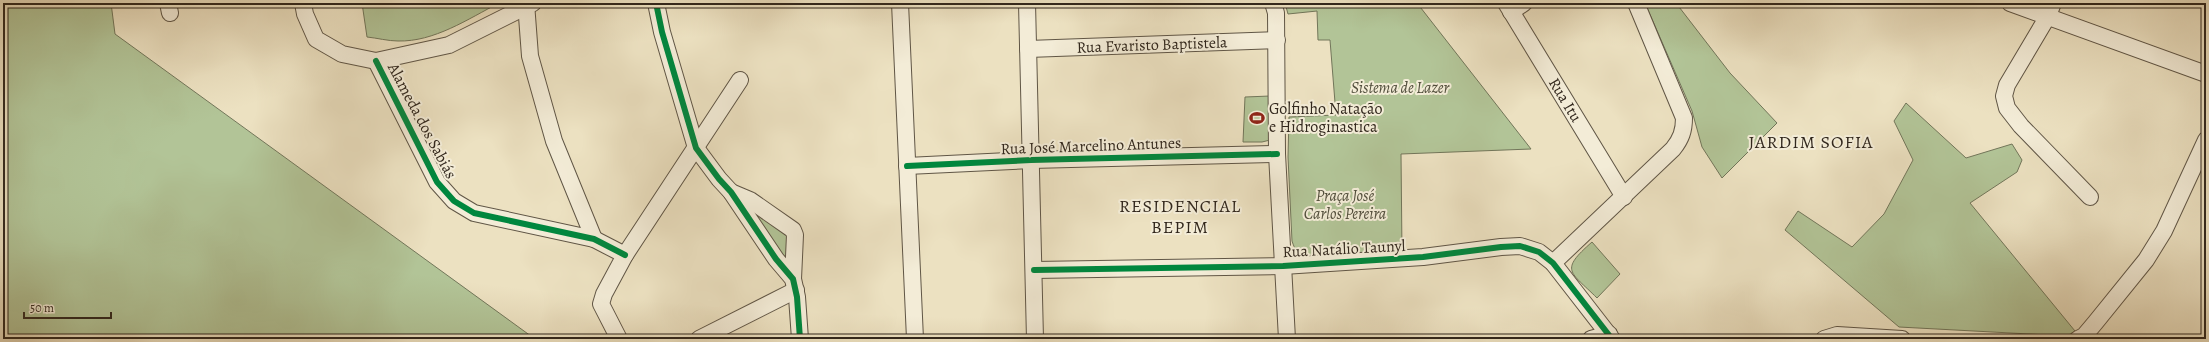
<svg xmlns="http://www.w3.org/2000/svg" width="2209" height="342" viewBox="0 0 2209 342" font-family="Alegreya,serif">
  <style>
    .green { fill: #b2c497; stroke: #72765a }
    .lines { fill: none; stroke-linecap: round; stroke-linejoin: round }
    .minor-casing { stroke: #605646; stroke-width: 18 }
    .minor { stroke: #f3ecd7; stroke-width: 16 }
    .cycleway-casing { stroke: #f3ecd7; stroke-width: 8 }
    .cycleway { stroke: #00873e; stroke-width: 6 }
    .labels { text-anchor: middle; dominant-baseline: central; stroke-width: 4; stroke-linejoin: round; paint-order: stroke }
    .street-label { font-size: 16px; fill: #31271d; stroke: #f3ecd7 }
    .park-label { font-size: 16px; font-style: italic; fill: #514e3c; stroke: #f3ecd7 }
    .poi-label { font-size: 16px; fill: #31271d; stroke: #f3ecd7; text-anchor: start }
    .quarter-label { font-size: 18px; letter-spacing: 1px; fill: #31271d; stroke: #f3ecd7 }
  </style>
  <rect width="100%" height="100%" fill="#ece1c1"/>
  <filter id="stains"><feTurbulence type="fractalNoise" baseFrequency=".005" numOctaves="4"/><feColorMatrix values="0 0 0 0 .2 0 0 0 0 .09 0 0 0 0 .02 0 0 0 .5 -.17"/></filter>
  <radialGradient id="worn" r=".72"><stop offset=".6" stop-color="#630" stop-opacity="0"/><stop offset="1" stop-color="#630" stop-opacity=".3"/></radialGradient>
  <g class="green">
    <polygon points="3,3 111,3 115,34 535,339 3,339"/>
    <path d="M362,3H499C468,19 434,42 398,41C388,41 377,38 367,37Z"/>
    <path d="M1285,3H1417L1531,149L1401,154L1402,253L1307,256C1297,254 1295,250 1292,241L1288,157L1289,117L1336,115L1330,40H1318L1317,11L1288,14Z"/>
    <polygon points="1645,3 1676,3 1730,73 1777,123 1722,178 1702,147 1692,111"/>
    <polygon points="1270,96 1270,140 1262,142 1243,142 1245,97"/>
    <polygon points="1906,103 1966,158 2012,144 2022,160 2017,172 1970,203 2075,331 2067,336 1899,327 1785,230 1798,211 1852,247 1884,214 1913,160 1894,121"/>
    <polygon points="750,210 788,228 789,258 784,259"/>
    <path d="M1592,242L1620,274L1597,298C1570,271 1559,271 1592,242Z"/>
  </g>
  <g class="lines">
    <g class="minor-casing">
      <g id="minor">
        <polyline points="168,3 170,13"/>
        <polyline points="303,3 305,14 316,39 342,54 376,61 449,45 533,3"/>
        <polyline points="526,3 530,56 554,141 594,239"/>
        <polyline points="656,3 662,32 696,148 719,179 731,192 776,259 793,279 797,297 800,339"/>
        <polyline points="900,3 915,339"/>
        <polyline points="1027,3 1035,339"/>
        <polyline points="1273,3 1276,13 1277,154 1287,339"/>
        <polyline points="1506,3 1624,197"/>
        <polyline points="2010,3 2206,74"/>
        <polyline points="2053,3 2048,16 2007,85 2004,96 2007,108 2021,126 2090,197"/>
        <polyline points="1511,12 1524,3"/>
        <polyline points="1028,49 1277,40"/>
        <polyline points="376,61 437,182 454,201 474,213 594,239 625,255"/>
        <polyline points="907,166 1031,160 1277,154"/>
        <polyline points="731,192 750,200 793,230 795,235 793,279"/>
        <path d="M1553,263L1673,149C1681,139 1684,131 1684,118L1636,3"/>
        <polyline points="1034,270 1283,266 1423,257 1501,247 1520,246 1539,252 1553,263 1612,339"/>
        <polyline points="619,339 601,304 604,294 625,255 740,80"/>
        <polyline points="699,339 796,290"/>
        <polyline points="1591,339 1609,334"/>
        <polyline points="1824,339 1837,335 1902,339"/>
        <polyline points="2078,339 2084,336 2095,323 2146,260 2164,231 2206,140"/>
      </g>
    </g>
    <use href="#minor" class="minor"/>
    <g class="cycleway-casing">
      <g id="cycleway">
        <polyline points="656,3 662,32 696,148 719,179 731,192 776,259 793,279 797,297 800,339"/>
        <polyline points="376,61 437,182 454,201 474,213 594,239 625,255"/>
        <polyline points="907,166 1031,160 1277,154"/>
        <polyline points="1034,270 1283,266 1423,257 1501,247 1520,246 1539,252 1553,263 1612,339"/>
      </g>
    </g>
    <use href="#cycleway" class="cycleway"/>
  </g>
  <defs>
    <g id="stadium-bare" transform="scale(1.2)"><path d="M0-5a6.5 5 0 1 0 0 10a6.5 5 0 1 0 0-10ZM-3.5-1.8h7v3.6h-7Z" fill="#8f2418" stroke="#f3ecd7" stroke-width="2.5" paint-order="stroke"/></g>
  </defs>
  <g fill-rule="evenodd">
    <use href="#stadium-bare" x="1257" y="118"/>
  </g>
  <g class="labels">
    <g class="street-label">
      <text transform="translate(1152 45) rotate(-2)">Rua Evaristo Baptistela</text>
      <text transform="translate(1565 100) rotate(59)">Rua Itu</text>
      <text transform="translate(422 121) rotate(62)">Alameda dos Sabiás</text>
      <text transform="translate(1091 146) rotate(-2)">Rua José Marcelino Antunes</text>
      <text transform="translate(1344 249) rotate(-3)">Rua Natálio Taunyl</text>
    </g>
    <g class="park-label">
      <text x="1400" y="88">Sistema de Lazer</text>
      <text x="1345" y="196">Praça José<tspan x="1345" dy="18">Carlos Pereira</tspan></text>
    </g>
    <g class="poi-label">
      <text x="1269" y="109">Golfinho Natação<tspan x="1269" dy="18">e Hidroginastica</tspan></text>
    </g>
    <g class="quarter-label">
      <text x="1811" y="142">JARDIM SOFIA</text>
      <text x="1180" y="206">RESIDENCIAL<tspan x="1180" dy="21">BEPIM</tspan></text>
    </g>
  </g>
  <rect width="2209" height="342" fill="none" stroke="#ece1c1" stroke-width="16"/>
  <rect x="4" y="4" width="2201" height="334" fill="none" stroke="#31271d" stroke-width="2"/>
  <rect x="8" y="8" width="2193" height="326" fill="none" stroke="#31271d"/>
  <path d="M24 312v6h87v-6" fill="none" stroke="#31271d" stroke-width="2"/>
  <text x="30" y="312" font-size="12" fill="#31271d" stroke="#f3ecd7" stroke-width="3" paint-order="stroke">50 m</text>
  <rect width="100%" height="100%" filter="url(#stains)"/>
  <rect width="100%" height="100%" fill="url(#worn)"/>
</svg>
